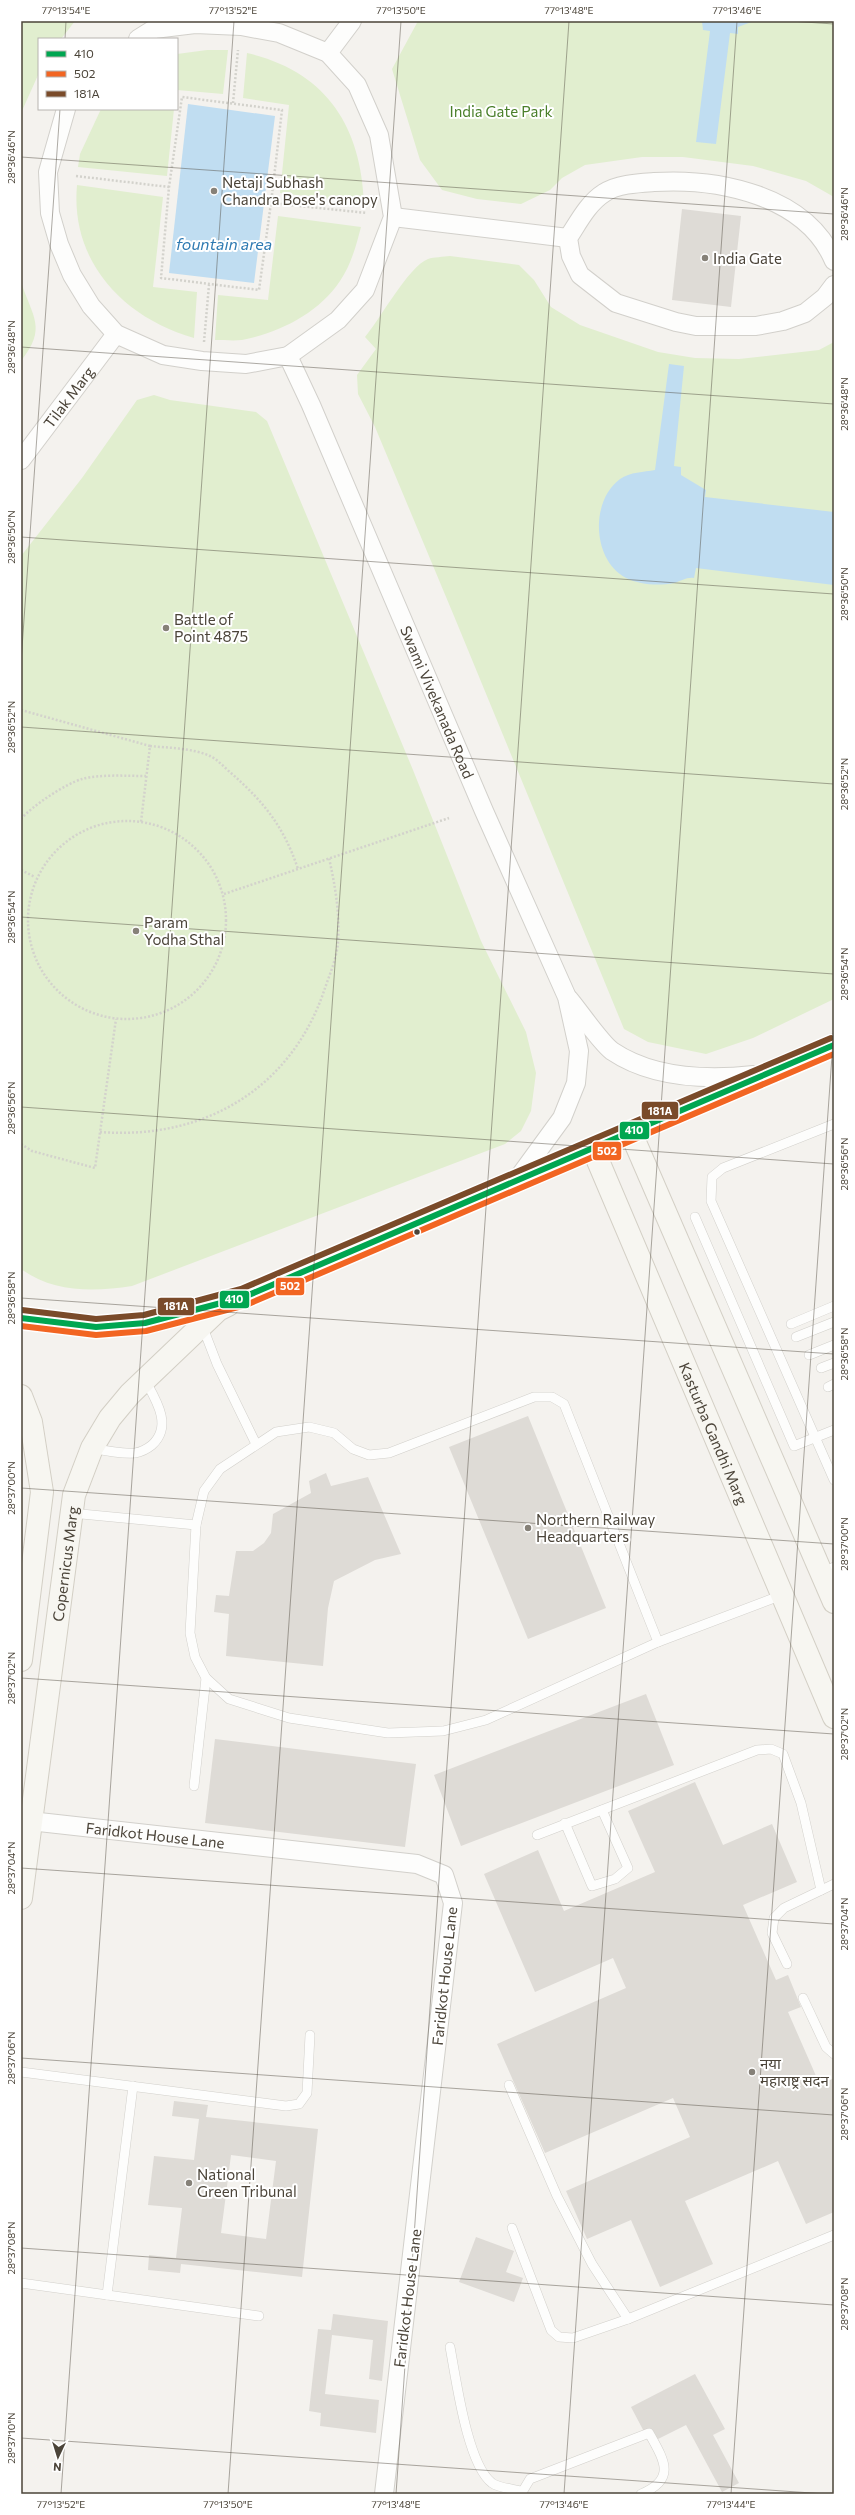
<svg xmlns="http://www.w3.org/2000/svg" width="855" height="2515" viewBox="0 0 855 2515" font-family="Commissioner,'Noto Sans Devanagari',sans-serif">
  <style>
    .green { fill: #e1eecf }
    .water { fill: #c0ddf1 }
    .building { fill: #dedbd6; fill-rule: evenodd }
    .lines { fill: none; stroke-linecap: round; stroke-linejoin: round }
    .lane-casing { stroke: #d2d0cb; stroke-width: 10 }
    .street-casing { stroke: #d2d0cb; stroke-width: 20 }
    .secondary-casing { stroke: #d3cfc5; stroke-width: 24 }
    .path { stroke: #d3d2cc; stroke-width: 2.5; stroke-dasharray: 2 2; stroke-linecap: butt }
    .lane { stroke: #fdfdfc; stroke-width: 9 }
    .street { stroke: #fdfdfc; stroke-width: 18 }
    .secondary { stroke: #f7f6f1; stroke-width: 22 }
    .bus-1-casing { stroke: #fff; stroke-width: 9 }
    .bus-2-casing { stroke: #fff; stroke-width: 9 }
    .bus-3-casing { stroke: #fff; stroke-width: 9 }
    .bus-1 { stroke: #00a651; stroke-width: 6 }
    .bus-2 { stroke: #f26522; stroke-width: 6 }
    .bus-3 { stroke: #7a4b2a; stroke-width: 6 }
    .ticks { fill: none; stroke: #4b4439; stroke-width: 1; stroke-opacity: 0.45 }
    .poi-dot { fill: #868178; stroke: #fff; stroke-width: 1.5 }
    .bus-dot { fill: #4b4439; stroke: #fff; stroke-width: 1.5 }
    .labels { text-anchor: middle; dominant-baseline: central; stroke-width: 4; stroke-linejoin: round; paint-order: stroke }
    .park-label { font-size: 15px; fill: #4a7f2a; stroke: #fff }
    .poi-label { font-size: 15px; fill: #4b4439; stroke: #fff; text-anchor: start }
    .street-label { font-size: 15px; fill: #4b4439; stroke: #fff }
    .water-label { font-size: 16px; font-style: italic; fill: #2e7ab2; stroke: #fff }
    .line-badge { stroke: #fff; stroke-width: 1.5 }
    .badge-label { font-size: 11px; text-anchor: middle; font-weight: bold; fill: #fff }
    .neatline { fill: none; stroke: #4b4439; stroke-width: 1.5 }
    .ticks-label { font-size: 10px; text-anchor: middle; fill: #4b4439 }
  </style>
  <rect width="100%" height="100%" fill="#f4f2ee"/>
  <g class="green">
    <polygon points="21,21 75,21 61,39 39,39 39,73 21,113"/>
    <polygon points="418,21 834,21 834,197 806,181 753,166 683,157 642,157 585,165 562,178 550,190 521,204 477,199 442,190 420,160 392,69"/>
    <polygon points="207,50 228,50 223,94 177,90 177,54"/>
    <path d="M247,53C325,71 361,125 364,203L280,193L289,105L243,98Z"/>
    <polygon points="101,109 174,109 167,176 78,167 80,154"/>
    <path d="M77,185L163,197L153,287L197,292L194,338C124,318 70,262 77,185Z"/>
    <path d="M278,216L361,227C356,246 351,265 340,281C319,313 279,333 242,340C234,341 223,340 215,340L218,295L268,300Z"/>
    <path d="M450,256L519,265L534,280L551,307L580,325L658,352L695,358L739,359L819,350L834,342V999L753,1038L706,1054L648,1042L624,1029L454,616L375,427L358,394L357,375L376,349L365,337C381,318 408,267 428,259C434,257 443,257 450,256Z"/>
    <path d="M21,282C33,318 47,328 21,361Z"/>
    <path d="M154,395L170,400L256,412L267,421L413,770L481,941L526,1032L536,1073L531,1111L521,1131L505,1144L132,1286C94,1292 54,1293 21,1269V556L82,478L137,400Z"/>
  </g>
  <g class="water">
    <polygon points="702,21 754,21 738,27 738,34 730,33 716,144 696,142 710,31 703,30"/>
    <polygon points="188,104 275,116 254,283 169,273"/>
    <path d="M669,364L684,366L674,466L681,467V475L706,490L705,497L834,512V585L696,568L694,578C686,577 682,581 674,583C659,586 640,585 626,578C592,560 590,501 620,479C630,472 644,472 655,470Z"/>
  </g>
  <g class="building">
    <polygon points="682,209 741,216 731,307 672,300"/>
    <polygon points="528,1416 606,1608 528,1639 449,1447"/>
    <polygon points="326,1473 331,1486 368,1477 401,1554 375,1560 334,1581 328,1608 323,1666 226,1656 229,1614 214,1612 216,1595 229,1596 236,1551 253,1551 264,1543 271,1533 273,1514 311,1493 309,1481"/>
    <polygon points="646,1694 674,1765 461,1846 434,1775"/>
    <polygon points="215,1739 416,1764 405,1847 205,1823"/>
    <polygon points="695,1782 723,1845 772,1824 797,1882 743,1905 776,1980 788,1975 801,2007 788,2012 820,2085 834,2078 834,2212 806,2224 778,2161 685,2201 713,2264 660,2287 631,2220 587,2239 566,2191 690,2137 673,2098 545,2153 497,2044 626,1988 613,1958 535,1992 484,1874 538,1850 564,1911 655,1872 628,1811"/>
    <path d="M174,2101L208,2105L206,2117L318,2129L302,2277L181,2264L180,2273L148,2270L149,2255L176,2258L182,2208L148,2205L154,2156L194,2160L199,2119L172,2116ZM231,2155L276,2161L266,2239L221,2233Z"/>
    <polygon points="476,2237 514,2251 506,2272 523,2278 514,2302 459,2282"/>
    <polygon points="333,2314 388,2321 382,2381 369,2379 373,2340 332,2335 325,2394 379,2400 376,2433 320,2426 321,2413 309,2411 318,2329 331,2330"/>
    <polygon points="695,2374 725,2429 713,2435 739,2483 722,2492 686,2425 650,2443 631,2407"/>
  </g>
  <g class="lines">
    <g class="lane-casing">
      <g id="lane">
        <polyline points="834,1124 723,1168 712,1177 711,1201 834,1480"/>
        <polyline points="695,1217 794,1446 834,1430"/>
        <polyline points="791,1324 834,1306"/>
        <polyline points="202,1325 217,1364 256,1444"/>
        <polyline points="796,1337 834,1322"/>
        <polyline points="809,1355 834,1345"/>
        <polyline points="821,1368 834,1363"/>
        <polyline points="828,1387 834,1384"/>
        <polygon points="534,1397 552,1397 564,1404 658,1642 486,1720 443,1731 388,1733 289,1718 229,1699 206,1678 195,1657 190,1633 196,1525 204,1491 220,1469 276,1432 309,1427 334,1433 353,1449 369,1455 389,1453"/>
        <path d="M92,1448C106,1451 121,1454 135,1453C141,1452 147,1449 152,1445C173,1426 156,1400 145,1380"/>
        <polyline points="71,1513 196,1525"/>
        <polyline points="821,1573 834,1567"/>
        <polyline points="658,1642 782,1595"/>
        <polyline points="194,1786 206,1678"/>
        <polyline points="565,1823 592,1886 615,1879 628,1868 602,1810"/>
        <polyline points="537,1835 757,1750 771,1749 783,1754 801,1803 821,1890"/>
        <polyline points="787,1964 772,1933 774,1918 784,1908 834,1884"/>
        <polyline points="803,1998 826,2047 834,2054"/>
        <polyline points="21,2072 286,2106 299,2104 307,2093 310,2035"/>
        <polyline points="509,2085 557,2196 592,2264 628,2319 834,2235"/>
        <polyline points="512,2228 551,2330 559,2337 573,2338 628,2319"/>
        <polyline points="21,2283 259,2316"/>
        <polyline points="107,2295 133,2086"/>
        <path d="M450,2347C456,2378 467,2464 492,2483C499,2488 513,2489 521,2491"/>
        <path d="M521,2494L530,2479L649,2433C664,2460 677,2479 641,2494"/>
      </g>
    </g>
    <g class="street-casing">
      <g id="street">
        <polyline points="328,53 352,21"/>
        <polyline points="66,109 48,172 50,213 59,244 72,275 91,306 116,334 163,355 202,361 246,364 288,356 338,320 365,290 393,217 379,135 357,85 328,53 279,33 241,26 195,24 154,29 138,39"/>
        <polyline points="393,217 568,238"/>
        <path d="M834,261C806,195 718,178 654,182C639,183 617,184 604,193C588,203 578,223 568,238L571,256L580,275L616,303L676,322L696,326H756L783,321L805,313L825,297L834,285"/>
        <path id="s1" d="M288,356L311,405L484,811L567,997L579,1051L576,1083L562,1118L516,1181"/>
        <path id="s2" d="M21,460L116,334"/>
        <path d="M569,999C580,1012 600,1042 612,1051C652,1078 708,1080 754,1075"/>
        <path id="s3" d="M21,1820L417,1864L444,1875L453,1903L384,2494"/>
      </g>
    </g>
    <g class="secondary-casing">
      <g id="secondary">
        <polyline points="631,1133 834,1602"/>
        <path id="s4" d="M593,1149L834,1717"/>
        <polyline points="21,1318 96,1327 145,1323 244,1297 834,1045"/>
        <polyline points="21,1396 31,1422 42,1492 21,1660"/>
        <path id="s5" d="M21,1898L74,1495L92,1448L110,1418L130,1394L218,1310L228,1305"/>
      </g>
    </g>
    <g class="path">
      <polyline points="233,103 238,50"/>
      <polyline points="76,176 169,187"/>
      <polyline points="271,203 282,110 182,97 169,187 161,278 259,290 271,203 367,213"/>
      <polyline points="204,342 209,285"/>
      <polyline points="21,710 150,746 141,822"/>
      <path d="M150,746C169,748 192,748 210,756C217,759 225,768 231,773C264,802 284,827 298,869"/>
      <path d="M21,819C32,806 65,784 82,779C99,774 128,776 146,776"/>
      <circle cx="127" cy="920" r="99"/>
      <polyline points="21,870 35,877"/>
      <polyline points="224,894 449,818"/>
      <path d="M100,1132C203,1140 290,1090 324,991C329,976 337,958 338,942C340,913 335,885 329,858"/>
      <polyline points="21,1144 32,1151 95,1168 116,1019"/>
    </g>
    <use href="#lane" class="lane"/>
    <use href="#street" class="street"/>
    <use href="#secondary" class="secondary"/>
    <g class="bus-1-casing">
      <polyline id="bus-1" points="21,1318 96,1327 145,1323 244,1297 834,1045"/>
    </g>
    <g class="bus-2-casing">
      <polyline id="bus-2" points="21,1326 96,1335 146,1331 246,1305 834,1054"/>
    </g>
    <g class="bus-3-casing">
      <polyline id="bus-3" points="22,1310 96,1319 144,1315 241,1289 831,1038"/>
    </g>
    <use href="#bus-1" class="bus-1"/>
    <use href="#bus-2" class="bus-2"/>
    <use href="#bus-3" class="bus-3"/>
  </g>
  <path class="ticks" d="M790,21L834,24M65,39L66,21M21,157L834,214M21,347L834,404M21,537L834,594M21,662L60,109M21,727L834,784M21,917L834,974M21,1107L834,1164M21,1298L834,1354M21,1488L834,1544M21,1678L834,1734M21,1868L834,1924M21,2058L834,2115M21,2248L834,2305M21,2438L826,2494M61,2494L234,21M228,2494L401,21M396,2494L569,21M564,2494L737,21M731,2494L834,1027"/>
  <g class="poi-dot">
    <circle cx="214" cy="191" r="4"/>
    <circle cx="705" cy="258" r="4"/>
    <circle cx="166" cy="628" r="4"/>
    <circle cx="136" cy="931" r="4"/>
    <circle cx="528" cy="1528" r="4"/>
    <circle cx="752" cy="2072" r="4"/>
    <circle cx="189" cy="2183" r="4"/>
  </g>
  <circle class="bus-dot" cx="417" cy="1232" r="3.5"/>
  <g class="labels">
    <g class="park-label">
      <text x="501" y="111">India Gate Park</text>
    </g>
    <g class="poi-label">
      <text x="222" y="182">Netaji Subhash<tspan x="222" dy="17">Chandra Bose's canopy</tspan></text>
      <text x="713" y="258">India Gate</text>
      <text x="174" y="619">Battle of<tspan x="174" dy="17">Point 4875</tspan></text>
      <text x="144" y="922">Param<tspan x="144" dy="17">Yodha Sthal</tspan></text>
      <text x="536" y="1519">Northern Railway<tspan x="536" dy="17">Headquarters</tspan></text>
      <text x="760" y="2063">नया<tspan x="760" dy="17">महाराष्ट्र सदन</tspan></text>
      <text x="197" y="2174">National<tspan x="197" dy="17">Green Tribunal</tspan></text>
    </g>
    <g class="street-label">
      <text stroke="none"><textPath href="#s2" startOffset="79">Tilak Marg</textPath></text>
      <text stroke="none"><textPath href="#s1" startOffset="377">Swami Vivekanada Road</textPath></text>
      <text stroke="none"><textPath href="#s4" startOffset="309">Kasturba Gandhi Marg</textPath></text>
      <text stroke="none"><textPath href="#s5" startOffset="337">Copernicus Marg</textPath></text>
      <text stroke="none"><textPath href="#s3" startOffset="135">Faridkot House Lane</textPath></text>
      <text transform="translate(444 1976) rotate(-84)">Faridkot House Lane</text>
      <text transform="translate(407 2298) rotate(-83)">Faridkot House Lane</text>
    </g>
    <g class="water-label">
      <text x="224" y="243">fountain area</text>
    </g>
  </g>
  <g class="line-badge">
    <rect x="641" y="1101" width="38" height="19" rx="4" fill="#7a4b2a"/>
    <rect x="619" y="1121" width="31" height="19" rx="4" fill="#00a651"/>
    <rect x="592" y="1141" width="30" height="20" rx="4" fill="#f26522"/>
    <rect x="275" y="1277" width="30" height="19" rx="4" fill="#f26522"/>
    <rect x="219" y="1290" width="31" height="19" rx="4" fill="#00a651"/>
    <rect x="157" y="1297" width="38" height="19" rx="4" fill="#7a4b2a"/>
  </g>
  <g class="badge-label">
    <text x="660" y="1115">181A</text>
    <text x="634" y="1134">410</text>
    <text x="607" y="1155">502</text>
    <text x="290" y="1290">502</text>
    <text x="234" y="1303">410</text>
    <text x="176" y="1310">181A</text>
  </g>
  <rect width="855" height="2515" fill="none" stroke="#ffffff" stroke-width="44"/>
  <rect x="38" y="38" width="140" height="72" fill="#ffffff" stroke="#b7b4b0"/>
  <rect x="46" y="51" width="20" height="6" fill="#00a651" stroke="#b7b4b0"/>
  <text x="74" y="58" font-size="12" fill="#4b4439">410</text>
  <rect x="46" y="71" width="20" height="6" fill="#f26522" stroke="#b7b4b0"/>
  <text x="74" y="78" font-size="12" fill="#4b4439">502</text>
  <rect x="46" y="91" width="20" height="6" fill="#7a4b2a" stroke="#b7b4b0"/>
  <text x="74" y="98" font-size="12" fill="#4b4439">181A</text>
  <g transform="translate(58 2457) rotate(184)" stroke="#ffffff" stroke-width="3" paint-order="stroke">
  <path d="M0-3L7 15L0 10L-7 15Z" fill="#4b4439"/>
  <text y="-6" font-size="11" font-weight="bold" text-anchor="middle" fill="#4b4439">N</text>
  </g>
  <rect x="22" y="22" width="811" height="2471" class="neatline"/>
  <g class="ticks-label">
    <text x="66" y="14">77°13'54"E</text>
    <text x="233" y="14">77°13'52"E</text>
    <text x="401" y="14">77°13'50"E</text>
    <text x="569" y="14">77°13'48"E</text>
    <text x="737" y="14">77°13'46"E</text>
    <text transform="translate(11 157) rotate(-90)" y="4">28°36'46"N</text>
    <text transform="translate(844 214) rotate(-90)" y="4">28°36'46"N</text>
    <text transform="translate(11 347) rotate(-90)" y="4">28°36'48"N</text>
    <text transform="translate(844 404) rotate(-90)" y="4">28°36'48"N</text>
    <text transform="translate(11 537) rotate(-90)" y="4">28°36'50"N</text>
    <text transform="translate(844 594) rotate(-90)" y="4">28°36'50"N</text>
    <text transform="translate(11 727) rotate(-90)" y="4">28°36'52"N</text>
    <text transform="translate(844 784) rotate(-90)" y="4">28°36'52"N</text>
    <text transform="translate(11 917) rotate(-90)" y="4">28°36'54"N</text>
    <text transform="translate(844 974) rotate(-90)" y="4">28°36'54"N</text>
    <text transform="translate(11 1108) rotate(-90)" y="4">28°36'56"N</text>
    <text transform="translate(844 1164) rotate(-90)" y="4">28°36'56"N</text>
    <text transform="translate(11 1298) rotate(-90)" y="4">28°36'58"N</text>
    <text transform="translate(844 1354) rotate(-90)" y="4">28°36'58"N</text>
    <text transform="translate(11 1488) rotate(-90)" y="4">28°37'00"N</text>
    <text transform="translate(844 1544) rotate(-90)" y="4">28°37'00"N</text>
    <text transform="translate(11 1678) rotate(-90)" y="4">28°37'02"N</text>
    <text transform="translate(844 1734) rotate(-90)" y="4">28°37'02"N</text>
    <text transform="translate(11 1868) rotate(-90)" y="4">28°37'04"N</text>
    <text transform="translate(844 1924) rotate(-90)" y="4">28°37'04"N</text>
    <text transform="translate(11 2058) rotate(-90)" y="4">28°37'06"N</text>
    <text transform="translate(844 2114) rotate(-90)" y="4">28°37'06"N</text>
    <text transform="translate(11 2248) rotate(-90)" y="4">28°37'08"N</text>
    <text transform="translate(844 2304) rotate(-90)" y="4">28°37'08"N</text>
    <text transform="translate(11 2438) rotate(-90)" y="4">28°37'10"N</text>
    <text x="61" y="2508">77°13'52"E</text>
    <text x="228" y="2508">77°13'50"E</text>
    <text x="396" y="2508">77°13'48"E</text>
    <text x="564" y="2508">77°13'46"E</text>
    <text x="731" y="2508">77°13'44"E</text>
  </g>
</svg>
